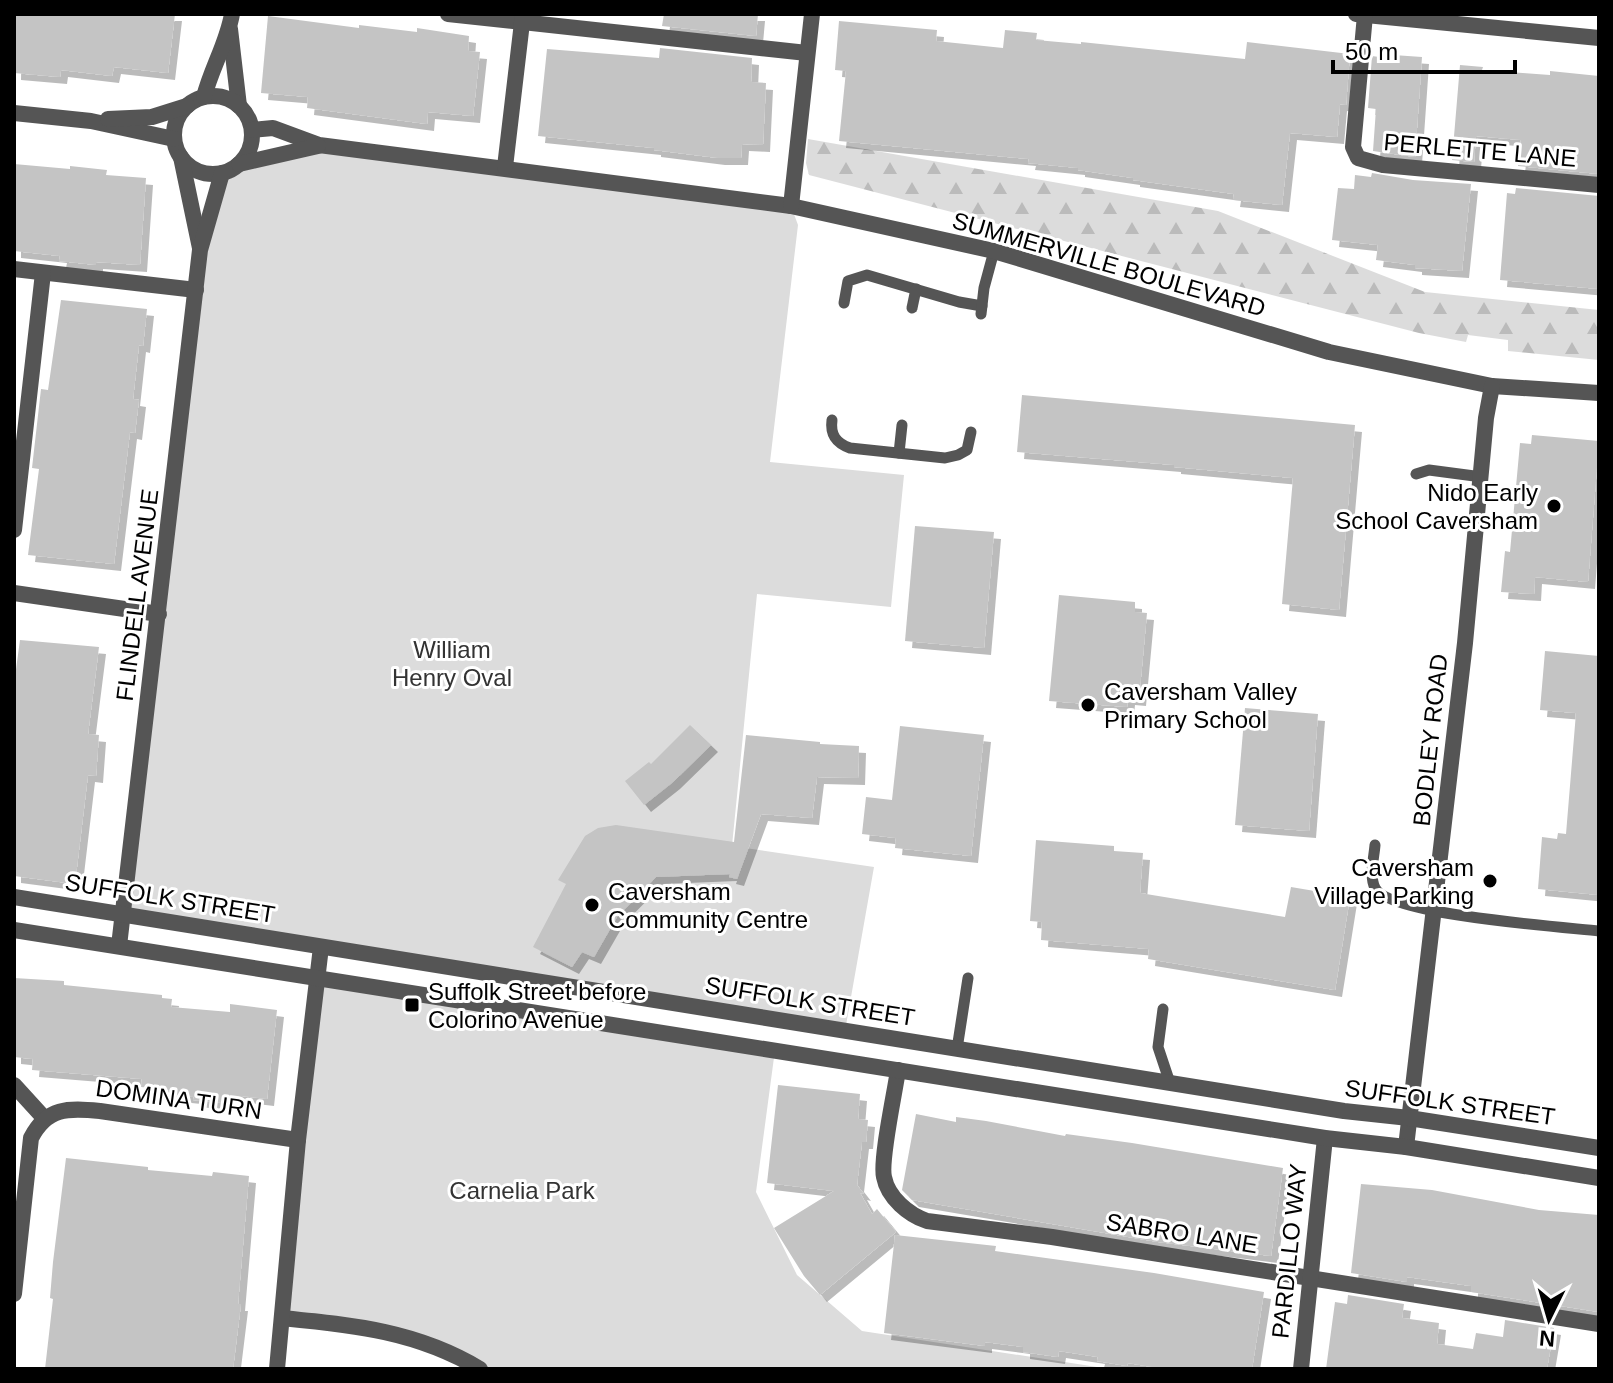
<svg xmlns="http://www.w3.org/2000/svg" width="1613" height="1383" viewBox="0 0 1613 1383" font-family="Arial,sans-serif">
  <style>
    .forest { fill: url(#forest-firs) }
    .park { fill: #dcdcdc }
    .building { fill: #c4c4c4; filter: url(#shadow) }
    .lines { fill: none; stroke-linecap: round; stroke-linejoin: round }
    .service { stroke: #555; stroke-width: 11 }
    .minor { stroke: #555; stroke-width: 16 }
    .tertiary { stroke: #555; stroke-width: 16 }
    .poi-dot { fill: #000; stroke: #fff; stroke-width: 3 }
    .labels { text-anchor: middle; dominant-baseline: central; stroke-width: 6; stroke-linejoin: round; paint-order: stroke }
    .street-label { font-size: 24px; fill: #000; stroke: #fff }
    .poi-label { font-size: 24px; fill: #000; stroke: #fff; text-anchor: start }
    .park-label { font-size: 24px; fill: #333; stroke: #fff }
  </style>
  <defs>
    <pattern id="forest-firs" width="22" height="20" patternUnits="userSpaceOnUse" patternTransform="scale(2)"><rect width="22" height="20" fill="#dcdcdc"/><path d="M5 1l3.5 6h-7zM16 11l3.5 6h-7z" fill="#bbb"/></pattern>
    <filter id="shadow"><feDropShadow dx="7" dy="7" stdDeviation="0" flood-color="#0004"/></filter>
  </defs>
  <rect width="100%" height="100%" fill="#fff"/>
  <polygon class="forest" points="808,139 1218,211 1425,292 1599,310 1599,360 1508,351 1508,340 1468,335 1466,342 1419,333 809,175 806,163"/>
  <g class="park">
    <polygon points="319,145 791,206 798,225 770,462 904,475 891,607 757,594 732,846 874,867 845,1031 123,916 200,250 222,173 239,164"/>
    <polygon points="317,977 775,1050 756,1192 797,1275 862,1331 1110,1369 480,1369 438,1348 282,1318"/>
  </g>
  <g class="building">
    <polygon points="15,14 175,14 168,73 114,67 112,76 61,70 60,77 14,73"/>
    <polygon points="664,14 758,14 756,36 662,26"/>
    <polygon points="268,16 359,28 359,25 417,32 417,28 469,36 468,51 480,52 473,116 428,112 427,124 307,108 308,97 261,93"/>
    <polygon points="839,21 937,30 936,41 1003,48 1005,30 1037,33 1036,40 1081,44 1081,42 1245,59 1247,42 1350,54 1346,105 1340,104 1337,137 1290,133 1282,205 1233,200 1234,194 1133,180 1133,178 1078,170 1078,168 1028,163 1029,159 839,141 846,71 835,70"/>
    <polygon points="660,48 752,58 751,82 766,83 763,145 742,144 741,158 718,158 654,150 654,148 538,136 547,49 659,58"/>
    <polygon points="1379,54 1422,57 1415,157 1373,151 1376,109 1368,108 1372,56 1379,57"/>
    <polygon points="1460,65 1483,67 1482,70 1550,75 1550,71 1599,76 1599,174 1518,166 1521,140 1476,136 1474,162 1452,160"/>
    <polygon points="14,164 70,169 70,166 107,170 106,175 146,178 140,265 96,262 96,265 59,261 60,256 14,251"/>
    <polygon points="1372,173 1413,180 1471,184 1462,271 1415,268 1415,265 1376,260 1378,245 1332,240 1338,188 1354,189 1355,175 1371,177"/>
    <polygon points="1516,188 1599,196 1599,289 1500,280 1507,193 1515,194"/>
    <polygon points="61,300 147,309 143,346 139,345 133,399 139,400 135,433 130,432 114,564 28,555 39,469 32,468 41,389 48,390"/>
    <polygon points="1022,395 1355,425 1339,610 1282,604 1293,478 1174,467 1174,465 1017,452"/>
    <polygon points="1532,435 1599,441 1588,582 1535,577 1534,594 1501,592 1505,551 1510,552 1520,443 1531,444"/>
    <polygon points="915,526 994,532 984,648 905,641"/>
    <polygon points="1059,595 1135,602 1135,612 1147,613 1139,699 1128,698 1127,707 1049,701"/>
    <polygon points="20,640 99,647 88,734 99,735 96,776 88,775 75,884 14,876 14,684"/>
    <polygon points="1545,651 1599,656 1599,895 1538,889 1542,837 1557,839 1558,833 1566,834 1576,713 1540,710"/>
    <polygon points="1245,708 1318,714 1309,831 1235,825"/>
    <polygon points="690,725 711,745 673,782 644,805 625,781 649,762 651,764"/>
    <polygon points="900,726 984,735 971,856 895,848 896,838 862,834 866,797 892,800"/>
    <polygon points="746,735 820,742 820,744 859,746 858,778 817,777 812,818 761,814 737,879 729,877 730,874 656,877 617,917 594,957 582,952 572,967 533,947 566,884 558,880 585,836 598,828 616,825 734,842"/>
    <polygon points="1036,840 1114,846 1114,851 1143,853 1140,893 1285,917 1291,887 1350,897 1335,990 1148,959 1149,949 1041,940 1042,922 1030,921"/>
    <polygon points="14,978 64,981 64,985 162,995 162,998 172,999 171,1007 230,1012 230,1004 277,1010 267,1099 242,1096 241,1105 193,1100 194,1097 175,1095 175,1091 141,1087 142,1079 32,1070 33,1059 14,1057"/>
    <polygon points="778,1085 860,1094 858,1119 868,1120 866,1142 862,1142 857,1185 864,1194 860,1193 872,1214 877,1209 896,1232 820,1295 804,1276 774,1228 834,1191 767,1183"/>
    <polygon points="916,1114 956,1122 956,1117 986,1121 1065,1136 1066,1134 1132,1143 1283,1168 1271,1256 1158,1242 912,1200 902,1190"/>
    <polygon points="66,1158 148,1167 148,1170 212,1176 213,1172 249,1176 238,1304 241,1304 233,1369 45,1369 53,1299 50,1298 53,1262"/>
    <polygon points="1361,1184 1432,1190 1539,1210 1599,1215 1599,1312 1471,1292 1471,1286 1407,1277 1407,1282 1351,1273"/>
    <polygon points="895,1235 996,1246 995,1251 1154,1273 1264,1292 1252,1369 1164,1369 1128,1363 1127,1366 1097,1361 1098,1357 1059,1351 1058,1357 1023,1352 1023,1347 985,1342 985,1346 884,1333"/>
    <polygon points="1348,1295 1404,1304 1402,1318 1439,1323 1437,1344 1473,1349 1476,1333 1503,1337 1505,1320 1554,1328 1547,1369 1326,1369 1335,1302 1347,1304"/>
  </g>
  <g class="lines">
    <g class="service">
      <polyline points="844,303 848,281 867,275 959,302 982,306"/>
      <polyline points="912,308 916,289"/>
      <polyline points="981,314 984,288 994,251"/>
      <path d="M832,420C830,435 836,443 850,448L945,458L958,455L967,450L971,432"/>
      <polyline points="899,453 902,425"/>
      <polyline points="1416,474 1429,470 1482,477"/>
      <path d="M1375,845C1374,858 1369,876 1375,888C1389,915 1563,927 1599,931"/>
      <polyline points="1163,1009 1158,1047 1170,1083"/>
      <polyline points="957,1049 968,978"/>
    </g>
    <g class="minor">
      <polyline points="448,14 807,53"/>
      <polyline points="1356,14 1599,38"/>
      <polyline points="1365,15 1353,147 1358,158 1383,165 1599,185"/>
      <polyline points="230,29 239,106"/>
      <circle cx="213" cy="135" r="39"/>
      <path d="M204,97C211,69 227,43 232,14"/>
      <polyline points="14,113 91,121 174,139"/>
      <polyline points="108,119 152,117 187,106"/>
      <polyline points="252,130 273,128 319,145 791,206 994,251 1329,352 1492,386 1599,393"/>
      <polyline points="181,157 200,248"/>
      <polyline points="239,164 318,146"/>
      <polyline points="505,167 523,14"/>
      <polyline points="791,206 812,14"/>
      <polyline points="14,269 196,290"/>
      <polyline points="14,530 43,273"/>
      <polyline points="14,593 159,614"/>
      <polyline points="119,946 200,250 222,173"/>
      <path d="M898,1070C895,1092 880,1160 884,1177C888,1198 909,1215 927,1221L1052,1237L1599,1324"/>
      <polyline points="14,1085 45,1119"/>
      <polyline points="1406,1147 1465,643 1486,418 1492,386"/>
      <path d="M14,1294L31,1138C47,1107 68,1108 100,1111L298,1140"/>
      <path d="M282,1318C353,1325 417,1331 480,1369"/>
      <polyline points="277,1369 298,1140 321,947"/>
      <polyline points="1301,1369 1325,1138"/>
    </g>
    <g class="tertiary">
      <polyline points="14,897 1344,1111 1409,1118 1599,1148"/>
      <polyline points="14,930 1325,1138 1406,1147 1599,1178"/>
    </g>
  </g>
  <g class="poi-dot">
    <circle cx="1554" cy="506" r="8"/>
    <circle cx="1088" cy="705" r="8"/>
    <circle cx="1490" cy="881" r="8"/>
    <circle cx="592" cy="905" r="8"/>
    <rect x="404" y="997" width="16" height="16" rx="4"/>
  </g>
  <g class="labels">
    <g class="street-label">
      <text transform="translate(1480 150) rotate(5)">PERLETTE LANE</text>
      <text transform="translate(1109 264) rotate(16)">SUMMERVILLE BOULEVARD</text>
      <text transform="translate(137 595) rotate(-83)">FLINDELL AVENUE</text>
      <text transform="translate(1430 740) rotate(-84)">BODLEY ROAD</text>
      <text transform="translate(170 898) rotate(9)">SUFFOLK STREET</text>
      <text transform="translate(810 1001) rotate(9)">SUFFOLK STREET</text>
      <text transform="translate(179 1099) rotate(8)">DOMINA TURN</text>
      <text transform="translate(1450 1102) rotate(8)">SUFFOLK STREET</text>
      <text transform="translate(1182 1233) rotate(9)">SABRO LANE</text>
      <text transform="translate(1289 1251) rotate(-84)">PARDILLO WAY</text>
    </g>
    <g class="poi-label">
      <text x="1538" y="492" text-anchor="end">Nido Early<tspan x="1538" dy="28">School Caversham</tspan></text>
      <text x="1104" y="691">Caversham Valley<tspan x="1104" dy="28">Primary School</tspan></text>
      <text x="1474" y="867" text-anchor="end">Caversham<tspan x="1474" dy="28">Village Parking</tspan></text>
      <text x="608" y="891">Caversham<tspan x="608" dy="28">Community Centre</tspan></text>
      <text x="428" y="991">Suffolk Street before<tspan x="428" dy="28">Colorino Avenue</tspan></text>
    </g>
    <g class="park-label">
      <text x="452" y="649">William<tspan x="452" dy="28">Henry Oval</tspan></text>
      <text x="522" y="1190">Carnelia Park</text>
    </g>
  </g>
  <rect width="1613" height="1383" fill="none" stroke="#000000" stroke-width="32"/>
  <g transform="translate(1549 1319) rotate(185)" stroke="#ffffff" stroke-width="6" paint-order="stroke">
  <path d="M0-6L14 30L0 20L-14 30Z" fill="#000000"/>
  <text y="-12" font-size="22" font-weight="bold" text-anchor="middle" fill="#000000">N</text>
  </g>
  <path d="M1333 60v12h182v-12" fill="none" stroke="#000000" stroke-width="4"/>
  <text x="1345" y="60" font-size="24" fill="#000000" stroke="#ffffff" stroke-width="6" paint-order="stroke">50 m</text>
</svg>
